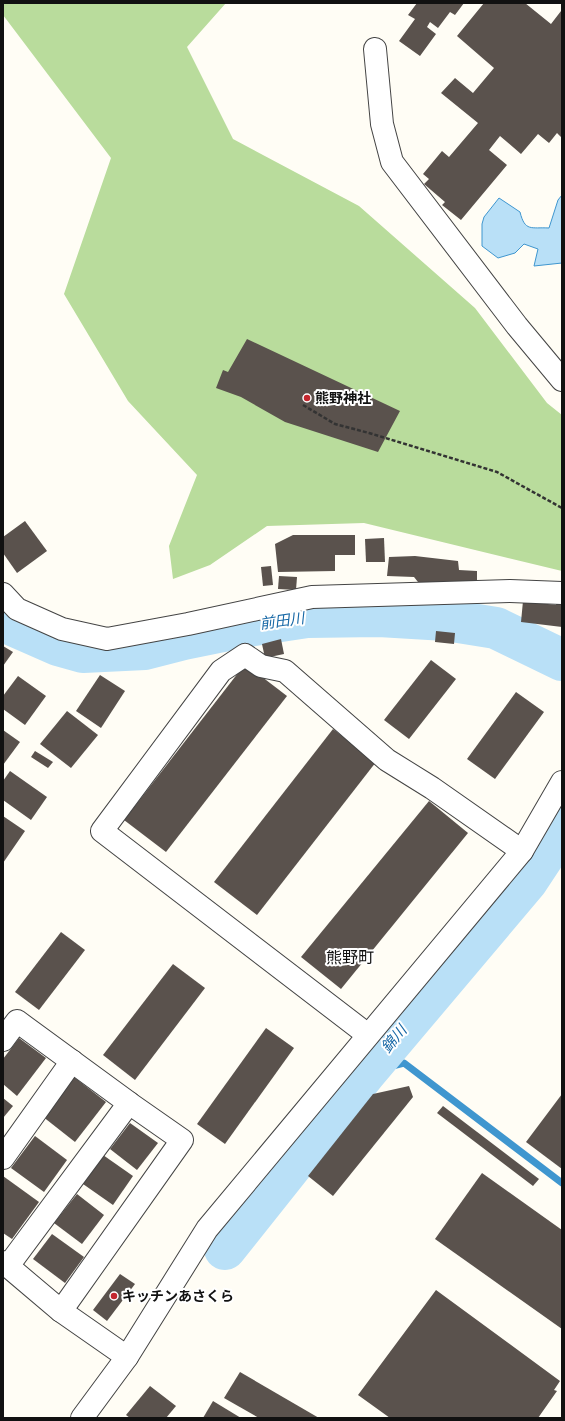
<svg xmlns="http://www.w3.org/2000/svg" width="565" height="1421" viewBox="0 0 565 1421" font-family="'Zilla Slab','Noto Sans JP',serif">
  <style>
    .forest { fill: #b9dc9c }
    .water { fill: #b9e0f7; stroke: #3f96cf }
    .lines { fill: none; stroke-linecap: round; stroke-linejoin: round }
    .stream { stroke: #3f96cf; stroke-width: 7 }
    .river { stroke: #b9e0f7; stroke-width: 42 }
    .building { fill: #5a524d }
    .street-casing { stroke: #444; stroke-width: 24 }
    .path { stroke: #333; stroke-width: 2.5; stroke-dasharray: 4 2; stroke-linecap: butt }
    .street { stroke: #fff; stroke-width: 22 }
    .poi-dot { fill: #c4262e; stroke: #fff; stroke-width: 1.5 }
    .labels { text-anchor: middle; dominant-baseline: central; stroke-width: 4; stroke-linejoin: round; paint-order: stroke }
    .poi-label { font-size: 14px; font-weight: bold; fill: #111; stroke: #fff; text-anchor: start }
    .water-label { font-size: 15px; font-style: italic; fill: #1768a6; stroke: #fff }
    .quarter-label { font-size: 16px; fill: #111; stroke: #fff }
  </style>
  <rect width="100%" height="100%" fill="#fffdf5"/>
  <polygon class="forest" points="3,3 226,3 187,47 233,139 359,206 475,308 547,403 562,415 562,571 364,523 267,526 210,565 173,579 169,546 197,475 128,401 64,294 111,158 3,15"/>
  <path class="water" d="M562,195V263L534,266L538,249L524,244L515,253L498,258L482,246V224L484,217L499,198L520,212C525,232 531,227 549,228L558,200Z"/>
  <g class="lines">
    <polyline class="stream" points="365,1073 404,1063 562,1183"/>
    <g class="river">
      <polyline points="3,621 58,645 83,652 145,649 184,639 248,626 307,617 379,616 446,620 496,628 562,660"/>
      <polyline points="225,1249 365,1073 527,881 562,828"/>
    </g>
  </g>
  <g class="building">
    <polygon points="417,3 464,3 455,15 450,12 438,28 430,22 427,27 436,34 420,56 399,41 415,19 408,15"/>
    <polygon points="484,3 525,3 551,24 561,11 562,12 562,138 557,133 549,143 538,134 521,154 500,136 489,150 507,165 461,220 442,205 445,202 424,184 429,179 423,174 442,151 449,157 478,123 441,93 455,78 473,93 494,68 457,36"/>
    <polygon points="247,339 400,411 378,452 285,422 241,397 216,388 223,370 228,372"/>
    <polygon points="25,521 47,551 17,573 3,553 3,537"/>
    <polygon points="293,535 355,535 355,555 335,555 335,571 278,572 275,544"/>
    <polygon points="384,538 385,562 366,562 365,539"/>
    <polygon points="415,556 458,561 459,570 477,571 477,584 418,582 414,577 387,576 389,557"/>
    <polygon points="271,566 273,585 263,586 261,567"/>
    <polygon points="279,576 297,577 296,590 278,589"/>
    <polygon points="557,600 562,601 562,627 521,622 523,601 556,605"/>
    <polygon points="436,631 455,633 454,644 435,642"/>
    <polygon points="281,639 284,654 265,658 262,644"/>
    <polygon points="3,646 13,652 3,666"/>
    <polygon points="431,660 456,679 409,739 384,720"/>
    <polygon points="245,664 287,696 166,852 124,820"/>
    <polygon points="100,675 125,691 101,728 76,711"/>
    <polygon points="18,676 46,696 25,725 3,709 3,696"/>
    <polygon points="516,692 544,712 495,779 467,759"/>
    <polygon points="67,711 98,735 71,768 40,744"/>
    <polygon points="333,729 376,762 257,915 214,882"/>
    <polygon points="3,730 20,742 3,765"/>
    <polygon points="35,751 53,762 48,768 31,757"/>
    <polygon points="10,771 47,797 31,820 3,800 3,781"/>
    <polygon points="429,801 468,833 341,989 301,957"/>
    <polygon points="3,816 25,831 3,863"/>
    <polygon points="61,932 85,950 39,1010 15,992"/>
    <polygon points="173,964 205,988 135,1080 103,1055"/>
    <polygon points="266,1028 294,1048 225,1144 197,1124"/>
    <polygon points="19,1038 46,1058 17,1096 3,1084 3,1059"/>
    <polygon points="74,1077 106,1102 75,1142 42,1116"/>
    <polygon points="409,1086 413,1097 333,1196 308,1176 373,1094"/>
    <polygon points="562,1094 562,1169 526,1142"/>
    <polygon points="3,1098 13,1106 3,1118"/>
    <polygon points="443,1106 539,1179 533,1186 437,1113"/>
    <polygon points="130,1123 158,1143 137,1170 110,1149"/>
    <polygon points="35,1136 67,1160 44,1192 11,1168"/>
    <polygon points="103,1155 133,1176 113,1205 83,1184"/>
    <polygon points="482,1173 562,1230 562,1329 435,1239"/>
    <polygon points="3,1176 39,1202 12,1239 3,1233"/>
    <polygon points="77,1194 104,1215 82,1244 54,1223"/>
    <polygon points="52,1234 84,1257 65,1283 33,1259"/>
    <polygon points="120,1274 135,1284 107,1321 93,1310"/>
    <polygon points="436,1290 560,1381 554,1390 557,1391 538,1418 390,1418 358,1395"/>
    <polygon points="240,1372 319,1418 259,1418 224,1398"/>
    <polygon points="150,1386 176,1406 166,1418 130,1418 126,1415"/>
    <polygon points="213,1401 241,1418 203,1418"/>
  </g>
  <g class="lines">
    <g class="street-casing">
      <g id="street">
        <polyline points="375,49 382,124 392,162 517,326 562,380"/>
        <polyline points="3,594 17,609 62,629 107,639 188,624 312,597 510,591 562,593"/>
        <polyline points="368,1035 102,831 221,671 245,655 261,666 285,671 387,760 432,788 522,851"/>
        <polyline points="3,1040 17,1021 129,1103 182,1140 61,1311"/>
        <polyline points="3,1158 72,1061"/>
        <polyline points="3,1262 61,1311 127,1357"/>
        <polyline points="8,1266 129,1103"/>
        <polyline points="82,1418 127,1357 207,1229 522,851 562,782"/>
      </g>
    </g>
    <polyline class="path" points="303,405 335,424 369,433 497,472 562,508"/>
    <use href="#street" class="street"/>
  </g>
  <g class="poi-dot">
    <circle cx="307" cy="398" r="4"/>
    <circle cx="114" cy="1296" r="4"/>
  </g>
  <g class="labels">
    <g class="poi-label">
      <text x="315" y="398">熊野神社</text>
      <text x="122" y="1296">キッチンあさくら</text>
    </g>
    <g class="water-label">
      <text transform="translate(282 621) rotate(-8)">前田川</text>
      <text transform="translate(394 1039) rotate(-50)">錦川</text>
    </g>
    <g class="quarter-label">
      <text x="350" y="957">熊野町</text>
    </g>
  </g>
  <rect width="565" height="1421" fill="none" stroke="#111111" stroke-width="8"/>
</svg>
